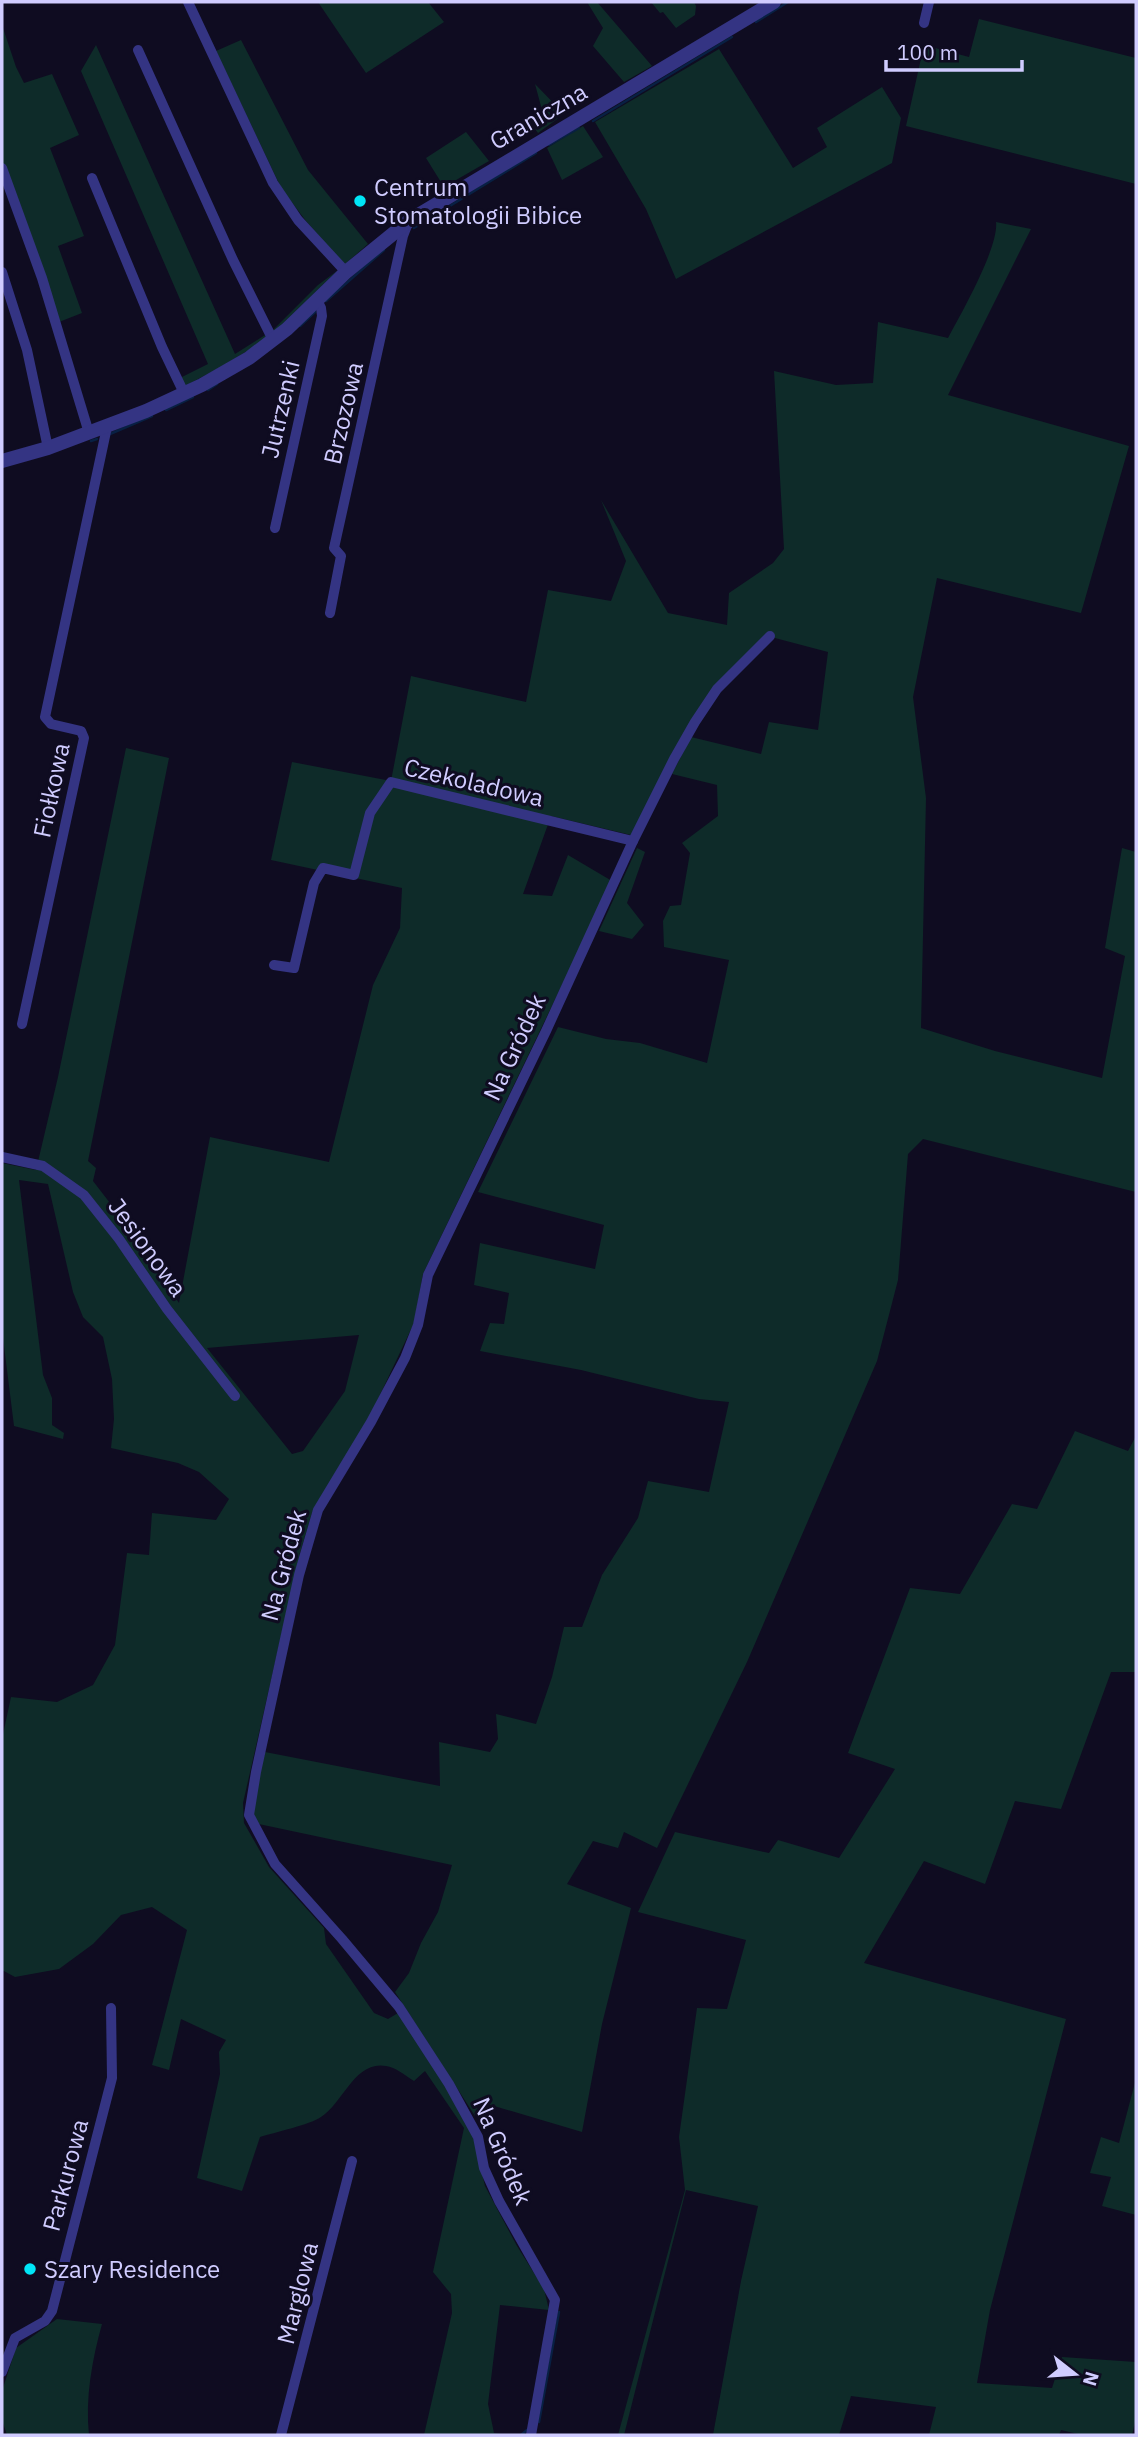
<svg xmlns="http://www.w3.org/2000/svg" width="1138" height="2437" font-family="'IBM Plex Sans',sans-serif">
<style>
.green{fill:#0e2b29;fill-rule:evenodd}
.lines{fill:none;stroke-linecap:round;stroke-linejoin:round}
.stream{stroke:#082043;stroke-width:2.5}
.minor{stroke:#343483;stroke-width:10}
.tertiary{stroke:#343483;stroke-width:14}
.poi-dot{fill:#00e6f7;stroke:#0f0c21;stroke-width:2.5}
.labels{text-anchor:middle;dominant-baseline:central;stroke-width:6;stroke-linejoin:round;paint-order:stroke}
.street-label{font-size:24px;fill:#d0ccff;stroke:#0f0c21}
.poi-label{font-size:24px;fill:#d0ccff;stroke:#0f0c21;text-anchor:start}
</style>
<rect width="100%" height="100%" fill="#0f0c21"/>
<g class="green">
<path d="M318,2h110l16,20 -78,51z"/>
<path d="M587,2h10l55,64 -28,16 -31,-36 10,-18z"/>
<path d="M651,2h43l2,4 -1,9 -19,13 -13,-16 -3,1z"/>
<path d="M979,19l157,39v126l-230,-58 18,-81 45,12z"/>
<path d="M2,25l14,42 8,16 28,-9 27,61 -29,13 34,88 -26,10 24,67 -23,9 -57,-160z"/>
<path d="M241,40l67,130 60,74 -24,21 -38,-44 -25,-33 -65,-137z"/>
<path d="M96,45l139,309 38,-24 45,-45 20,-15 -70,68 -47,29 -42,22 1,-11 28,-14 -127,-293z"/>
<path d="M719,49l74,119 34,-21 -10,-19 65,-41 19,31 -9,45 -216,116 -30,-70 -51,-87z"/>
<path d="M535,84l29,30 -26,19 -8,-11 12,-12z"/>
<path d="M583,126l20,31 -41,23 -15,-32z"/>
<path d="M466,132l23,29 -45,26 -18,-29z"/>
<path d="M996,222l35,7 -83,166 181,51 -48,167 -144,-35 -24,119 13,101 -5,230 74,23 107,27 23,-122 -20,-8 17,-100 14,4v340l-213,-53 -15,15 -10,126 -21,81 -130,301 -90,186 -33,-16 -6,16 -25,-7 -26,43 64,24 -29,116 -20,108 -98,-29 -9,13 -80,-124 14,-19 12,-30 17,-31 14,-47 -198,-42 -2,-16 13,-55 175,34 -1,-44 51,10 8,-13 -2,-25 40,10 16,-47 12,-50h18l20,-52 36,-57 10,-37 61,11 20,-90 -30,-3 -118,-29 -101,-19 10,-28 14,1 5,-31 -35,-8 6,-42 115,26 9,-44 -126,-33 80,-165 48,12 34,4 67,20 22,-103 -65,-13 -1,-26 7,-15 11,-1 9,-52 -8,-10 36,-27 -1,-31 -45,-11 19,-37 70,17 8,-32 49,8 10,-78 -53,-14 -4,-6 -56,54 -84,149 -80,-19 -28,78 29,2 16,-41 44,26 -189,393 -9,49 -45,95 -57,95 -12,40 -57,250 1,20 25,44 55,61 2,16 48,69 14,6 10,-6 61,92 15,35 11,46 32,60 27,43 5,21 -49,-5 -12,99 6,29 16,2h-86l28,-122 -1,-19 -18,-22 31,-144 -39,-57 -11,10c-8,-5 -19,-14 -28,-15 -31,-6 -43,37 -65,51 -12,8 -45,15 -61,20l-18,54 -45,-13 23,-104 -1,-22 7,-12 -45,-21 -12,51 -17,-5 35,-135 -35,-23 -31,8 -28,29 -34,25 -44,8 -13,-7v-231l9,-42 46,5 36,-17 22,-40 12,-92 22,2 3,-42 64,7 13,-21 -30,-27 -21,-9 -67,-15 3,-29 -2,-40 -9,-42 -20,-20 -10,-25 -25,-108 -29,-4 24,195 9,23v27l12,8 -1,6 -49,-13 -12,-96v-167l34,7 22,-93 68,-329 43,10 -81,403 8,7 -3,13 37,48 49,74 31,-166 119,25 44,-177 27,-57 2,-40 -131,-28 21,-98 99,19 20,-105 115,26 22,-112 63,11 15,-40 -25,-61 67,113 59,12 2,-32 44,-30 11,-14 -10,-178 62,14 37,-2 5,-61 70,16c13,-24 51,-91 48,-116zM359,1335l-14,56 -42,60 -11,3 -85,-106z"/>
<path d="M637,848l8,4 -18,51 17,22 -12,14 -33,-8z"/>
<path d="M1075,1431l53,20 8,-15v236h-25l-50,137 -46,-8 -30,83 -61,-23 -60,102 202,56 -76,291 -13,73 75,5 10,-31 74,5v56l-4,17h-50l-21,-5 -2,5h-130l7,-28 -85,-11 -12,39h-126l28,-154 17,-75 -72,-16 -62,245h-6l67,-245 -6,-53 18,-129 30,1 19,-69 -108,-28 37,-80 94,21 9,-13 61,18 56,-89 -47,-16 62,-165 50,6 52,-90 25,5z"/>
<path d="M1136,2079v136l-34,-9 9,-29 -21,-4 11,-36 18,6z"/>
<path d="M57,2319l45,5c-10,36 -17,74 -13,111h-82l-5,-15v-29l14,-43z"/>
</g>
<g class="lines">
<g class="stream">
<path d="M756,22l32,-20"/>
<path d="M593,121l139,-84"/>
<path d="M549,145l30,-17"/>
<path d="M414,228l122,-75"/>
<path d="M326,301l58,-51"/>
<path d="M300,326l15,-14"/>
<path d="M208,390l9,-6"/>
<path d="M166,410l27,-13"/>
<path d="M110,434l42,-18"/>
<path d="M91,441l6,-2"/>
<path d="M539,2422l20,-110"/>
<path d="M521,2435l6,-5"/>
</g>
<g class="minor">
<path d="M188,2l85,181 25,37 48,52"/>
<path d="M924,23l5,-21"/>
<path d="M138,50l95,210 40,80"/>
<path d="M2,168l40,110 47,155"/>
<path d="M92,178l70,169 22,46"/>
<path d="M2,272l25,78 21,98"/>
<path d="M275,528l47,-212 -1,-8 -4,-8"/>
<path d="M330,613l11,-57 -7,-8 69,-312 5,-13"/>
<path d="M274,965l20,3 20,-85 9,-15 31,7 16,-62 21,-31 242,59"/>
<path d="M22,1024l62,-286 -3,-7 -30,-7 -6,-7 62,-290"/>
<path d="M2,1157l41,9 41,29 35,44 48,70 68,87"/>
<path d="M2,2372l13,-34 30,-17 7,-10 60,-233 -1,-70"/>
<path d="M281,2435l71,-274"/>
<path d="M531,2435l24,-135 -56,-99 -15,-33 -6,-31 -29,-53 -50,-77 -57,-68 -67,-75 -26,-49 7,-43 43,-197 19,-65 53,-88 34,-64 13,-33 10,-50 118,-244 87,-190 41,-82 21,-37 22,-33 53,-53"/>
</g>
<path class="tertiary" d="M2,461l46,-13 98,-37 56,-26 47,-27 38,-29 59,-57 64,-52 364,-218"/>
</g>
<g class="poi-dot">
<circle cx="360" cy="201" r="7"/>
<circle cx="30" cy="2269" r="7"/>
</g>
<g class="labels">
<g class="street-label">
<text transform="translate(538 116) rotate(-30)">Graniczna</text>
<text transform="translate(280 409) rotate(-77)">Jutrzenki</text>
<text transform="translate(343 413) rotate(-77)">Brzozowa</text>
<text transform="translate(474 782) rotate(13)">Czekoladowa</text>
<text transform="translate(51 790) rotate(-78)">Fiołkowa</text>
<text transform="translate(514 1047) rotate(-65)">Na Gródek</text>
<text transform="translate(148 1247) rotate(54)">Jesionowa</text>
<text transform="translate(283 1565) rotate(-75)">Na Gródek</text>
<text transform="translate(503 2151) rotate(67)">Na Gródek</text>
<text transform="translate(65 2175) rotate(-75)">Parkurowa</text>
<text transform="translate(297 2293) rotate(-76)">Marglowa</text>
</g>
<g class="poi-label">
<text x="374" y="187">Centrum<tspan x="374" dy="28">Stomatologii Bibice</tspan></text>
<text x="44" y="2269">Szary Residence</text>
</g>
</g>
<rect width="1138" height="2437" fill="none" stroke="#d0ccff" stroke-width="7"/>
<g transform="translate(1075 2374) rotate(107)" stroke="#0f0c21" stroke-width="5" paint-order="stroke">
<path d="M0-5L12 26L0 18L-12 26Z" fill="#d0ccff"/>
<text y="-10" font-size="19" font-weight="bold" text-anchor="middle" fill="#d0ccff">N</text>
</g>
<path d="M886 60v10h136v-10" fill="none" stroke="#d0ccff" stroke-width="3.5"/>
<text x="897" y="60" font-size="21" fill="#d0ccff" stroke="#0f0c21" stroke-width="5" paint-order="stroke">100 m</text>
</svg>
